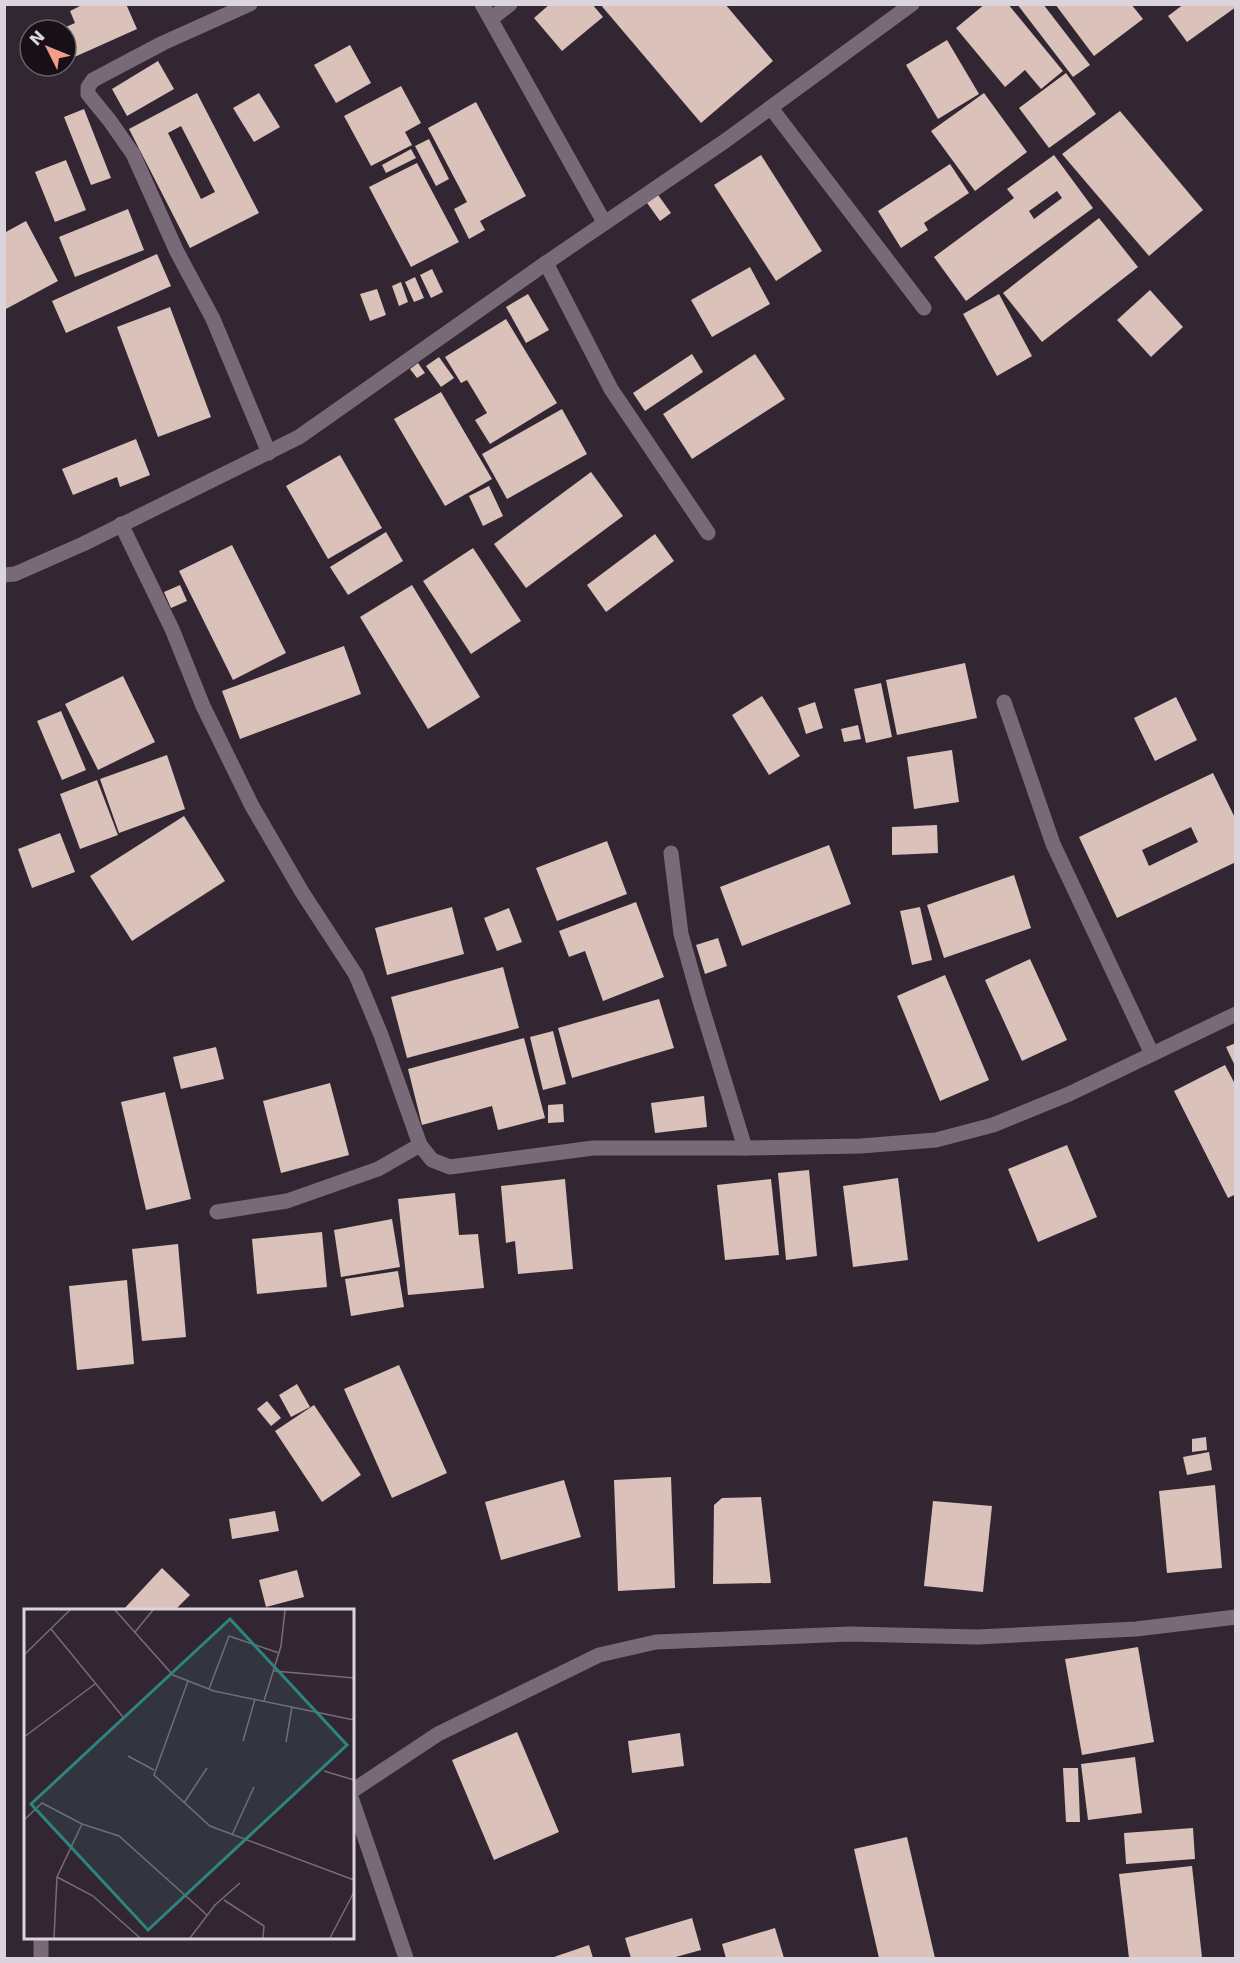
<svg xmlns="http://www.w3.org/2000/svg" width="1240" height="1963" font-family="'DejaVu Sans',sans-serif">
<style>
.building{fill:#dac2bb;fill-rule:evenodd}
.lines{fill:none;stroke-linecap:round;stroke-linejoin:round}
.street{stroke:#796a79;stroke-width:15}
.inset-road{fill:none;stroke:#776c77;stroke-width:1.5}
.view{fill:#2e847f;fill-opacity:0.15;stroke:#2e847f;stroke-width:3}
.inset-edge{fill:none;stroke:#dcd4dd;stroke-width:3}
</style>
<rect width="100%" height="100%" fill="#332633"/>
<g class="building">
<path d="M84,4h42l11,25 -67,30 -4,-10v-19h-7l16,-7 -5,-12z"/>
<path d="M550,4h42l11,13 -41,34 -28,-33z"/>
<path d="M600,4h125l48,57 -72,62z"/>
<path d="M985,4h23l55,67 -22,18 -16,-19 -20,17 -49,-59z"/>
<path d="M1017,4h26l47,61 -17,12z"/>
<path d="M1055,4h76l12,15 -49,37z"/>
<path d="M1184,4h52v3l-49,35 -19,-26z"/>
<path d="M947,40l32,54 -41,25 -32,-54z"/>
<path d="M350,45l21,38 -35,20 -22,-38z"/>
<path d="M158,61l16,28 -47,27 -15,-27z"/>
<path d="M1066,73l30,41 -47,34 -30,-40z"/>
<path d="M401,86l20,37 -16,9 7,13 -41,21 -27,-50z"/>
<path d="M197,93l62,120 -69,35 -61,-119zM181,126l34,66 -14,7 -33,-66z"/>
<path d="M259,93l21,34 -26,15 -21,-34z"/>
<path d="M984,93l43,59 -52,39 -44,-60z"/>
<path d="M476,102l50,94 -46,25 5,9 -16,9 -15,-30 13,-7 -39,-74z"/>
<path d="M84,109l27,69 -20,7 -27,-68z"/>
<path d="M1120,111l83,99 -54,46 -87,-102z"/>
<path d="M429,139l20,40 -13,7 -21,-40z"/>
<path d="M411,149l5,9 -30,15 -4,-8z"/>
<path d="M761,155l61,96 -46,30 -62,-96z"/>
<path d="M1054,155l39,53 -127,93 -32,-44 80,-59 -7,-9zM1057,191l5,7 -28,21 -5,-8z"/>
<path d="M66,160l20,50 -31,12 -20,-50z"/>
<path d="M417,163l42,79 -48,25 -42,-80z"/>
<path d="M950,164l19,29 -45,30 4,7 -27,18 -23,-37z"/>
<path d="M656,192l15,21 -11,8 -15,-21z"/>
<path d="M128,209l16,41 -69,27 -16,-40z"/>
<path d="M1099,218l39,49 -96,75 -39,-49z"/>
<path d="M26,221l32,60 -54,29v-77z"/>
<path d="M157,254l14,32 -105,47 -14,-32z"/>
<path d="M750,267l20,37 -58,33 -21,-37z"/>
<path d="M432,269l11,23 -12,6 -11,-23z"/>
<path d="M415,277l9,21 -10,4 -9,-20z"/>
<path d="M401,282l7,20 -9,4 -7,-20z"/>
<path d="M377,289l9,26 -16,6 -10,-27z"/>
<path d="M1150,290l33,37 -32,30 -34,-37z"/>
<path d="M528,294l21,36 -23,13 -20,-36z"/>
<path d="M999,294l33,62 -35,20 -34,-62z"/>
<path d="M170,307l41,110 -53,20 -41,-110z"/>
<path d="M506,319l51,84 -67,41 -15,-24 12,-7 -20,-33 -6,3 -16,-26z"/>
<path d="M692,354l11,18 -58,39 -12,-18z"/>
<path d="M755,354l30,45 -93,60 -29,-45z"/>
<path d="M439,357l15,21 -13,9 -15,-21z"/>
<path d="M418,363l7,10 -8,5 -7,-9z"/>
<path d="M441,392l51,87 -47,27 -51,-87z"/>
<path d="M562,409l25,45 -80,45 -25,-45z"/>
<path d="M136,439l14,36 -30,12 -3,-10 -44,18 -11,-26z"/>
<path d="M340,455l42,73 -54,31 -42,-73z"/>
<path d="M591,472l32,44 -97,72 -32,-44z"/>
<path d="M489,486l14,30 -20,10 -14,-30z"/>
<path d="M386,532l17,29 -55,34 -18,-28z"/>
<path d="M655,534l19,27 -68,51 -19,-27z"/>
<path d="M232,545l54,108 -53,27 -54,-109z"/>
<path d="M473,548l48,73 -50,33 -48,-73z"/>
<path d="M180,585l7,16 -16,7 -7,-16z"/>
<path d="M412,585l68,112 -52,32 -68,-112z"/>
<path d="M344,646l17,48 -121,45 -18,-48z"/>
<path d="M965,663l12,55 -80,17 -11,-55z"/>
<path d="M123,676l32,66 -57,28 -33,-66z"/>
<path d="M881,683l11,54 -26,6 -12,-54z"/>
<path d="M762,696l38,60 -31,19 -37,-60z"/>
<path d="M1176,697l21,43 -42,21 -21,-43z"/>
<path d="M815,702l8,26 -17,6 -8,-26z"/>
<path d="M61,711l25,59 -24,10 -25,-59z"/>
<path d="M858,725l3,14 -17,3 -3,-13z"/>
<path d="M952,750l7,52 -45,7 -7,-52z"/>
<path d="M167,755l18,54 -66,24 -19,-54z"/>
<path d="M1213,773l23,47v42l-119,56 -38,-81zM1191,827l7,15 -49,24 -7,-16z"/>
<path d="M97,780l21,55 -38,14 -20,-55z"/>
<path d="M184,816l41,65 -93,60 -42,-65z"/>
<path d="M937,825l1,28 -46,2v-28z"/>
<path d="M60,833l15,39 -43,16 -14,-39z"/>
<path d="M607,841l20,53 -70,27 -21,-53z"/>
<path d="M829,845l22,59 -109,42 -22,-59z"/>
<path d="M1014,875l17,53 -87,30 -17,-53z"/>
<path d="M636,902l28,75 -61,24 -18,-50 -16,6 -10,-26z"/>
<path d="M452,907l12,47 -77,21 -12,-47z"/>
<path d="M920,907l12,53 -20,5 -12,-54z"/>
<path d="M509,908l13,34 -25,9 -13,-33z"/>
<path d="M718,938l9,28 -22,8 -9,-29z"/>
<path d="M1030,959l37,81 -45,21 -37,-81z"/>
<path d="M503,967l16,61 -112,30 -16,-61z"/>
<path d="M945,975l44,105 -49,21 -43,-105z"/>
<path d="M659,999l15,49 -102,30 -14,-50z"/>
<path d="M553,1031l13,53 -23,6 -13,-53z"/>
<path d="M524,1038l21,80 -47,12 -6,-24 -70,19 -14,-56z"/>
<path d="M1236,1043v25l-10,-21z"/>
<path d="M216,1047l8,32 -43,10 -8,-32z"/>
<path d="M1225,1065l11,21v108l-8,4 -54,-107z"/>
<path d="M330,1083l19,72 -68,18 -18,-72z"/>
<path d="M165,1092l26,107 -45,11 -25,-108z"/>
<path d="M704,1096l3,31 -52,6 -4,-30z"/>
<path d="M563,1104l1,18 -16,1v-18z"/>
<path d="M1067,1145l30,72 -59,25 -30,-73z"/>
<path d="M809,1170l8,86 -31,4 -8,-87z"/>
<path d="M898,1178l10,82 -55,7 -10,-81z"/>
<path d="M565,1179l8,90 -55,5 -3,-33 -9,2 -5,-57z"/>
<path d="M771,1179l8,76 -54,5 -8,-75z"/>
<path d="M455,1193l4,42 19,-1 6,54 -76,7 -10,-96z"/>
<path d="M392,1219l8,48 -59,10 -7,-47z"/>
<path d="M322,1232l5,55 -70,7 -5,-55z"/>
<path d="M178,1244l8,93 -44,4 -10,-92z"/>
<path d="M398,1271l6,36 -53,9 -6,-37z"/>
<path d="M127,1280l7,84 -57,6 -8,-84z"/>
<path d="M399,1365l48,108 -55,25 -48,-109z"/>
<path d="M297,1384l13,23 -19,10 -12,-22z"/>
<path d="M267,1401l14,17 -10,8 -14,-17z"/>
<path d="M314,1405l47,70 -39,27 -47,-71z"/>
<path d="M1206,1437l1,13 -15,2v-13z"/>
<path d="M1209,1452l3,18 -25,5 -4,-18z"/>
<path d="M671,1477l4,111 -57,3 -4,-111z"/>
<path d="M564,1480l17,57 -80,23 -16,-58z"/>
<path d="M1215,1485l7,83 -55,5 -8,-82z"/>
<path d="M761,1497l10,86 -58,1 1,-79 8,-7z"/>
<path d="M933,1501l59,5 -9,86 -59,-6z"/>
<path d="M275,1511l4,20 -47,8 -3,-20z"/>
<path d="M162,1568l28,27 -15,15h-52z"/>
<path d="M297,1570l7,27 -38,10 -7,-27z"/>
<path d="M1138,1647l16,95 -72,13 -17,-96z"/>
<path d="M517,1732l42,100 -65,28 -42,-100z"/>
<path d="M680,1733l4,33 -52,7 -4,-32z"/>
<path d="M1135,1757l7,56 -54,7 -7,-56z"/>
<path d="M1063,1768h15l2,54h-14z"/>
<path d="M1193,1828l2,31 -69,5 -2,-31z"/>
<path d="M907,1837l28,121h-56l-25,-109z"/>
<path d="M1192,1866l10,92h-73l-10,-84z"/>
<path d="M692,1918l9,32 -29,8h-41l-6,-20z"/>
<path d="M775,1928l9,30h-58l-4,-14z"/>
<path d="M589,1945l4,13h-42z"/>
</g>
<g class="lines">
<g class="street">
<path d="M250,4l-87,39 -70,37 -5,7v7l22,27 23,33 44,98 36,67 56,134"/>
<path d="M482,4l122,218"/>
<path d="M491,19l19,-15"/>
<path d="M771,108l153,200"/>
<path d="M546,263l65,126 97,144"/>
<path d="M121,524l51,105 31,77 49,100 50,86 54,83 25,60 39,110 12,15 18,7 143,-19h152l116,-2 75,-6 57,-15 76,-31 167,-80"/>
<path d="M4,575l11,-1 68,-30 216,-107 247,-174 179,-122 187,-137"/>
<path d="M1004,702l49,142 99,210"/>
<path d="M671,853l10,81 18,64 46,150"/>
<path d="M217,1212l70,-11 91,-32 42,-24"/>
<path d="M352,1791l86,-57 161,-79 57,-13 194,-8 128,3 158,-8 100,-12"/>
<path d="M352,1800l54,158"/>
<path d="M41,1958v-20"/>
</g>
</g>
<g transform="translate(24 1609)">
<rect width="330" height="330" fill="#332633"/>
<path class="inset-road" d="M91,1l58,65 41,16 140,29M27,20l72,88M111,23l18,-22M0,46l46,-45M250,62l80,7M164,72l-34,94 56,51 144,54M185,80l20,-53 50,17M240,92l17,-55 4,-36M0,128l71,-53M219,132l12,-42M262,133l6,-35M104,147l26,14M300,162l30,9M160,194l23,-35M0,211l18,-17 40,21 37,12 88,79M208,226l22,-48M33,268l36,19 47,42M200,291l40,26 -1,12M30,329l3,-61 25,-53M166,329l25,-33 25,-22M306,329l24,-46"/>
<path class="view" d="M206,10l117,126 -199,185 -117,-126z"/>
<rect width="330" height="330" class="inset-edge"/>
</g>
<rect width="1240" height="1963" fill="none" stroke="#dcd4dd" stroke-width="12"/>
<g transform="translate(48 48) rotate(313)"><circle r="28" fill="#171117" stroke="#665f66" stroke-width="1.5"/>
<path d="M0-4.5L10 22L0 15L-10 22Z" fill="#f49d8b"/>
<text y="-9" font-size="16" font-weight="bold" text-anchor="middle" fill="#dcd4dd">N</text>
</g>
</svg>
